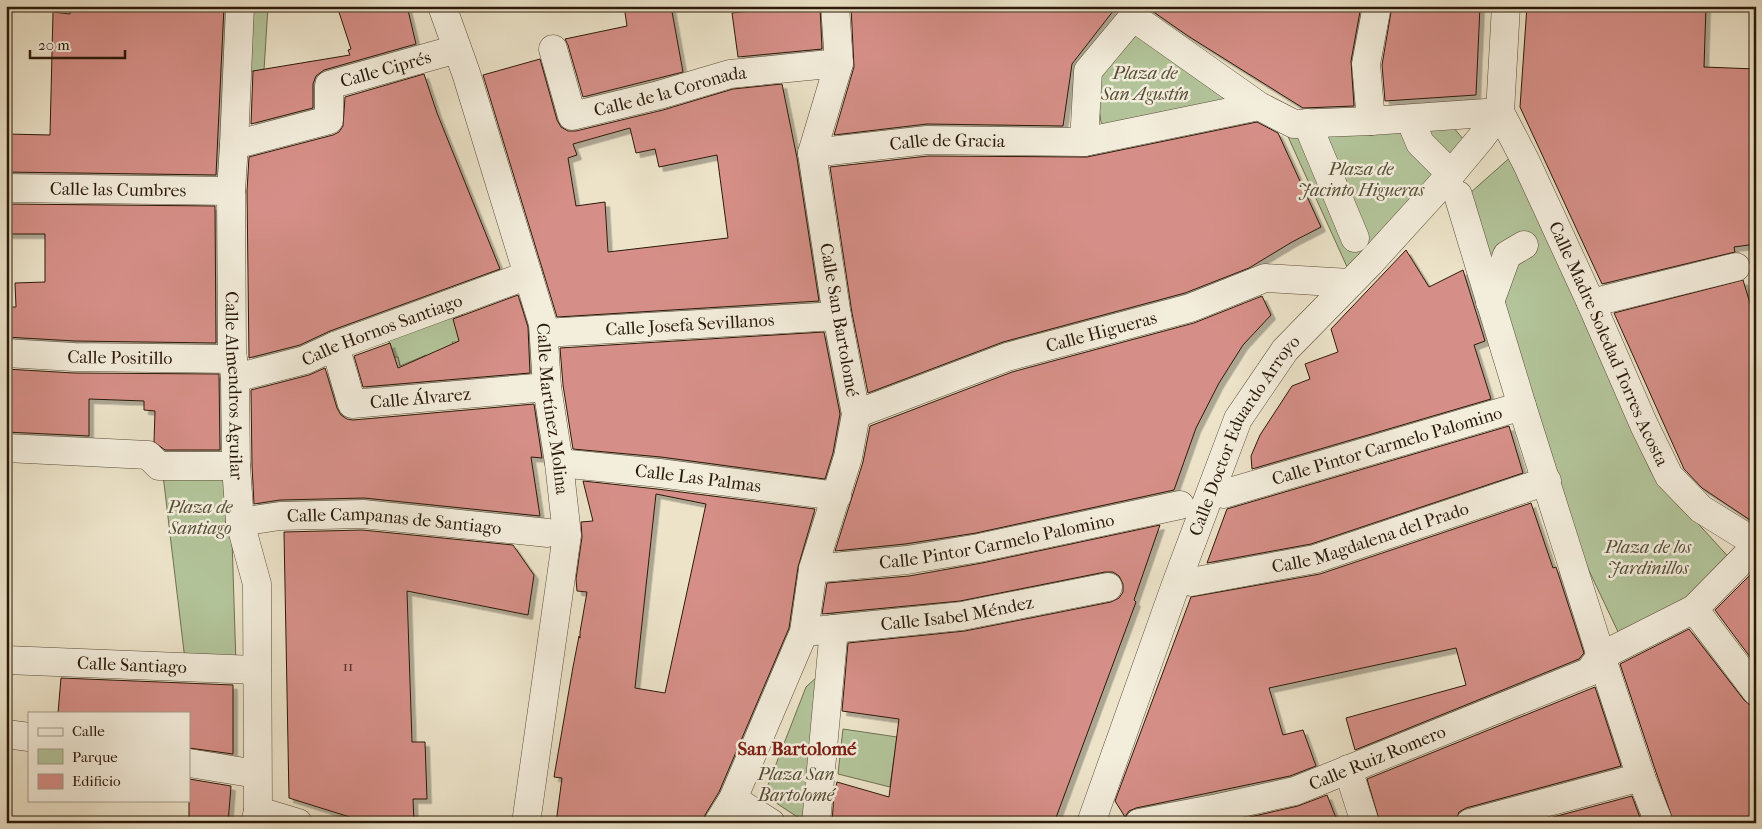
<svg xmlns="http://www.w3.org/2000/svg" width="1762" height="829" font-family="'IM FELL French Canon',serif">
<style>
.green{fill:#b3c49a;stroke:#6f6f52}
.building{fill:#d68f88;stroke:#2b1a09;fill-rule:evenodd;filter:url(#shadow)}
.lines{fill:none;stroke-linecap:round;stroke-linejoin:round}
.pedestrian-casing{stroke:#5b4c39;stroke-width:29}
.minor-casing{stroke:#5b4c39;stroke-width:29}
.pedestrian{stroke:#f3eddc;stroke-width:28}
.minor{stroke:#f3eddc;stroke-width:28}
.labels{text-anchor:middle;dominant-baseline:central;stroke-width:5;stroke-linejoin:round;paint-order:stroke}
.number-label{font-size:15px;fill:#563729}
.street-label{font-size:18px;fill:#2b1a09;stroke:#f3eddc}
.park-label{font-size:18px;font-style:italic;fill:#544d34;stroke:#f3eddc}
.neighbourhood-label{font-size:19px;font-weight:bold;fill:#7a1f14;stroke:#f3eddc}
</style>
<defs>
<filter id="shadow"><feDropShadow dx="4.5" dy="4.5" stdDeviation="0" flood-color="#0004"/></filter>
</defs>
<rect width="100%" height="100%" fill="#ece3c9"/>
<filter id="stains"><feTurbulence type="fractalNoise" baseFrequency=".004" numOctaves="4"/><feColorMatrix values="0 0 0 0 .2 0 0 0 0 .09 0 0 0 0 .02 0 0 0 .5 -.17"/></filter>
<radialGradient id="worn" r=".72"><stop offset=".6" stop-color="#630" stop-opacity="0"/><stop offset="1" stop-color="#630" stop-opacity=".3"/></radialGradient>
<g class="green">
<path d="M246,6h22l-4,64 -21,2z"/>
<path d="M1139,29l90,70 -119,35 -9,-12 -4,-27 4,-26z"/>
<path d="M1453,127l11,13 -116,129 -63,-139z"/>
<path d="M1514,154l137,318 83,91 -38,38 -76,35 -36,-76 -115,-366z"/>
<path d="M458,304l7,16 -6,22h-7l6,18 -27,15 -5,-20 -26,11 -2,-9h-4l-8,-24z"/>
<path d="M163,475l67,1 6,189 -51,-5z"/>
<path d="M818,676l-13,146 -41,-27 42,-108z"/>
<path d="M843,729l54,8 -7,50 -52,-13z"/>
</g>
<g class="building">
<path d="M70,6h154l-8,169 -210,-3v-38l44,1 3,-123 17,2z"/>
<path d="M337,6h70l9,38 -92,26 -8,6 -3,8v24l-62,16 2,-53 97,-16 -2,-5 3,-1z"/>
<path d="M624,6h47l12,66 -100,25 -15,-52 -3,-6 62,-13z"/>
<path d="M780,6h40l2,43 -84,8 -6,-44 48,-5z"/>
<path d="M851,6h266l-45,58 -9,62 -136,-2 -93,11 20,-68z"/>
<path d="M1145,6h216l-10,55 3,45 -51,2 -115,-72z"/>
<path d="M1392,6h88l-4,89 -91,6 -3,-36z"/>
<path d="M1527,6h179l-2,61 52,2v175l-22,3 1,5 -133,32 -82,-177z"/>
<path d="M540,59l17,61 4,7 7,4h8l87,-21 70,-21 49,-5 15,74 22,143 -262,16 -74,-242zM630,128l6,25 19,-4 4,18 58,-12 11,83 -120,14 -3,-50 -29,4 -8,-48 9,-3 -4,-11z"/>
<path d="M424,74l13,39 63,156 -170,62 -30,14 -51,13 -2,-167 2,-34 84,-22 6,-3 4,-6 2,-29z"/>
<path d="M1257,122l21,11 43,94 -29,15 -43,26 -64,25 -182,49 -135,51 -16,-80 -22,-146 98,-11 159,1z"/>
<path d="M6,204l209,2 1,137 -141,-2 -69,-4v-30h10l-1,-24 30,-1v-48h-39z"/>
<path d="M1406,250l23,37 34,-17 22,71 -11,4 17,54 -239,70 -1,-13 9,-21 32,-49 18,-7 -5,-15 33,-12 -7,-23z"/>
<path d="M1743,280l13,43v201l-54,-36 -18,-19 -70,-156z"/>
<path d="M518,295l10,32 2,46 -167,14 -9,-31 36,-13 8,25 61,-27 -6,-22z"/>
<path d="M1262,296l9,19 -28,30 -24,38 -23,45 -22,62 -198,43 -71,11 -70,7 28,-89 7,-36 142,-54 182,-49z"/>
<path d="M824,332l16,82 -7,39 -8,26 -164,-22 -88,-8 -10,-64 -3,-37z"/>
<path d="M325,368l12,40 4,7 6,4 6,1 181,-16 8,54 -11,-1 9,59 -176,-18 -84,2 -26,4 -2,-39 -1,-75 58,-15z"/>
<path d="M6,369l68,4 145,1 1,76h-55l-11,-8 1,-31 -11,-1v-9l-55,-2v37l-83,-4z"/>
<path d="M1509,426l14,47 -212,71 -104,19 20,-54z"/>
<path d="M583,481l74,8 158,20 -17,58 -9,61 -70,164 -14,23 -3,8h-146l6,-45 -8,-1 19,-110 6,-31 1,2v-6l7,-40 -10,-1 -1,-12 6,-42 -1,-15 12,-1zM656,494l50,10 -41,189 -30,-5z"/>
<path d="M1531,503l22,65 3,-1 28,86 -5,6 -224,91 -9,-32 120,-33 -10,-37 -187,40 14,47 20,-5 13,36 -26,10 -154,32 -7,3 -4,6 -10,-16 76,-204 129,-23z"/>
<path d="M1160,525l-26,75 2,2 -82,221h-222l2,-29 3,-12 52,15 10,-78 -57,-8 6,-68 117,-12 146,-29 8,-4 4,-6v-8l-4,-8 -6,-4h-8l-145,29 -138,13 5,-31 82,-7 73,-13z"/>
<path d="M362,530l151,15 21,30 -6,40 -121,-24 5,151h13l2,57h-14l1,24h-45l-80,-25 -5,-266z"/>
<path d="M1756,569v96l-41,-55z"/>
<path d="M1689,629l55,71 6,5 6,1v117h-82l-18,-51 -36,-108z"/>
<path d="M61,678l172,7v69l-44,-6v-35h-131z"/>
<path d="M1595,687l26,79 -155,42 -7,4 -4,11h-75l-13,-44z"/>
<path d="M189,779l42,7 -3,37h-39z"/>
<path d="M1327,795l11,28h-114l74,-17z"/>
<path d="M1632,796l10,27h-111z"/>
</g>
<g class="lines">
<defs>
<g id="pedestrian">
<path id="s1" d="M553,49l19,67 87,-21 71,-21 109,-11"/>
<path d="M1307,123l48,115"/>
<path id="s2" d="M234,145l95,-25v-35l128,-36"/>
<path id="s3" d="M6,188l225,3"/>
<path d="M1458,195l64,211 79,250 40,121 18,46"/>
<path d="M1490,302l17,-47 17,-10"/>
<path id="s4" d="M335,346l17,58 195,-17"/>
<path id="s5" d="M6,353l68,4 159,2"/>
<path id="s6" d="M235,378l70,-18 30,-14 193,-71"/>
<path d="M6,448l142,7 11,11h77"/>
<path id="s7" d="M1223,494l299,-88"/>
<path id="s8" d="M240,522l40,-6 83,-2 185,19"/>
<path id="s9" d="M813,569l94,-9 72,-12 201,-43"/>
<path id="s10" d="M1191,582l124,-23 232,-78"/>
<path d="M1694,609l62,82"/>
<path id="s11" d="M834,629l128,-13 146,-29"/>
<path id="s12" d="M6,660l251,10"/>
<path d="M6,734l23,3"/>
<path d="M189,763l68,11"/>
<path d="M1348,769l17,54"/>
<path d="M733,799l38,24"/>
<path d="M1470,823l171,-46"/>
</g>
<g id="minor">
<path id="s13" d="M240,6l-6,139 -3,46 1,160 3,27 1,88 4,56 17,62 1,227 -3,12"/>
<path id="s14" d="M442,6l24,67 77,251 4,63 12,76 8,72 -41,288"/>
<path d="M1259,106l-175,36 4,-71 45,-54 126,89 35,18 77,-3 129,-9"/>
<path id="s15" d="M1500,112l26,50 65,141 53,122 25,51 32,33 55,34"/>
<path d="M1500,112l6,-106"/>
<path d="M1410,119l10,24 31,31"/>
<path d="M1371,121l-5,-57 11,-58"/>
<path id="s16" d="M812,153l115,-13 157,2"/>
<path d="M1591,303l145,-36"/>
<path id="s17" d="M544,333l293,-17"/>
<path id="s18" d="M856,414l151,-57 183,-49 75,-30 85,5"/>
<path id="s19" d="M559,463l100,10 178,23"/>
<path d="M804,632l30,-3 -18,194"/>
<path d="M258,811l40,12"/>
<path d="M718,823l15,-24 71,-167 9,-63 35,-112 8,-43 -19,-98 -25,-163 27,-90 -4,-57"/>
<path id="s20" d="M1091,823l85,-239 62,-165 47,-69 85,-87 81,-89 30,-36 19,-26"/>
<path id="s21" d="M1139,823l79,-15 77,-17 294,-119 12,-16 93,-47 62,-63"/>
</g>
</defs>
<use href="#pedestrian" class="pedestrian-casing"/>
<use href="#minor" class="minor-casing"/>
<use href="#pedestrian" class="pedestrian"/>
<use href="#minor" class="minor"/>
</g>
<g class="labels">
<g class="number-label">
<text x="348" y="666">11</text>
</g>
<g class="street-label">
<text stroke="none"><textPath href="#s2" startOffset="192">Calle Ciprés</textPath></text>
<text stroke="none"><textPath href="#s1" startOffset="171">Calle de la Coronada</textPath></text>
<text stroke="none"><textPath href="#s16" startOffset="136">Calle de Gracia</textPath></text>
<text stroke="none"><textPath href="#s3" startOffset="112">Calle las Cumbres</textPath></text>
<text transform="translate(839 320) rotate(80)">Calle San Bartolomé</text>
<text stroke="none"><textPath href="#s17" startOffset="146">Calle Josefa Sevillanos</textPath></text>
<text stroke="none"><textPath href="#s6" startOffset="155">Calle Hornos Santiago</textPath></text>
<text stroke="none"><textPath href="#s18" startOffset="259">Calle Higueras</textPath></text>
<text stroke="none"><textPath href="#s15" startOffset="256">Calle Madre Soledad Torres Acosta</textPath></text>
<text stroke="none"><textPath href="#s5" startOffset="114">Calle Positillo</textPath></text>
<text stroke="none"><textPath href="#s13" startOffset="380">Calle Almendros Aguilar</textPath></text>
<text stroke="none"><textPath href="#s4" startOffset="129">Calle Álvarez</textPath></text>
<text stroke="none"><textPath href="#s14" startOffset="419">Calle Martínez Molina</textPath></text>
<text stroke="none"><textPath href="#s20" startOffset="418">Calle Doctor Eduardo Arroyo</textPath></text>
<text stroke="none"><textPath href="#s7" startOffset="171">Calle Pintor Carmelo Palomino</textPath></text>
<text stroke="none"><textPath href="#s19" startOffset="140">Calle Las Palmas</textPath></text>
<text stroke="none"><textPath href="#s8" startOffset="155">Calle Campanas de Santiago</textPath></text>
<text stroke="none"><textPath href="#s10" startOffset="185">Calle Magdalena del Prado</textPath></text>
<text stroke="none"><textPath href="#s9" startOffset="186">Calle Pintor Carmelo Palomino</textPath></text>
<text stroke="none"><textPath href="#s11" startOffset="124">Calle Isabel Méndez</textPath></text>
<text stroke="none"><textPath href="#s12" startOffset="126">Calle Santiago</textPath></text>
<text stroke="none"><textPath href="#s21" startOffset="248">Calle Ruiz Romero</textPath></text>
</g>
<g class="park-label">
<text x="1145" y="73">Plaza de<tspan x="1145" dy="21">San Agustín</tspan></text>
<text x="1361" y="169">Plaza de<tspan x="1361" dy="21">Jacinto Higueras</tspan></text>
<text x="200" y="507">Plaza de<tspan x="200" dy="21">Santiago</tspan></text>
<text x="1648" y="547">Plaza de los<tspan x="1648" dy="21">Jardinillos</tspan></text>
<text x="796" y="774">Plaza San<tspan x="796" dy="21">Bartolomé</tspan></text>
</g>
<g class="neighbourhood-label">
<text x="797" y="749">San Bartolomé</text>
</g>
</g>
<rect width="1762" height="829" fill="none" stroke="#ece3c9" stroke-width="25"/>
<rect x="8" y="8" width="1747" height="814" fill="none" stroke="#2b1a09" stroke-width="2.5"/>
<rect x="12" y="12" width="1737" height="804" fill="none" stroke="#2b1a09"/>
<rect x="28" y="712" width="162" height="90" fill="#f3eddc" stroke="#a39988"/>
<rect x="38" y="728" width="25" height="8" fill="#f3eddc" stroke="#a39988"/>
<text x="72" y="736" font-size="15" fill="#2b1a09">Calle</text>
<rect x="38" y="749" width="25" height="15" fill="#b3c49a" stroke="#a39988"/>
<text x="72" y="762" font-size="15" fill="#2b1a09">Parque</text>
<rect x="38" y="774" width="25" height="15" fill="#d68f88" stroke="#a39988"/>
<text x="72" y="786" font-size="15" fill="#2b1a09">Edificio</text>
<path d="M30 50v8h95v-8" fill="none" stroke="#2b1a09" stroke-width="2.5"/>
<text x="38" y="50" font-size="15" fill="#2b1a09" stroke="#f3eddc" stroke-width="4" paint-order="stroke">20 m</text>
<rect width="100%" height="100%" filter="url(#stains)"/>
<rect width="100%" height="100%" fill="url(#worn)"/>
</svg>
